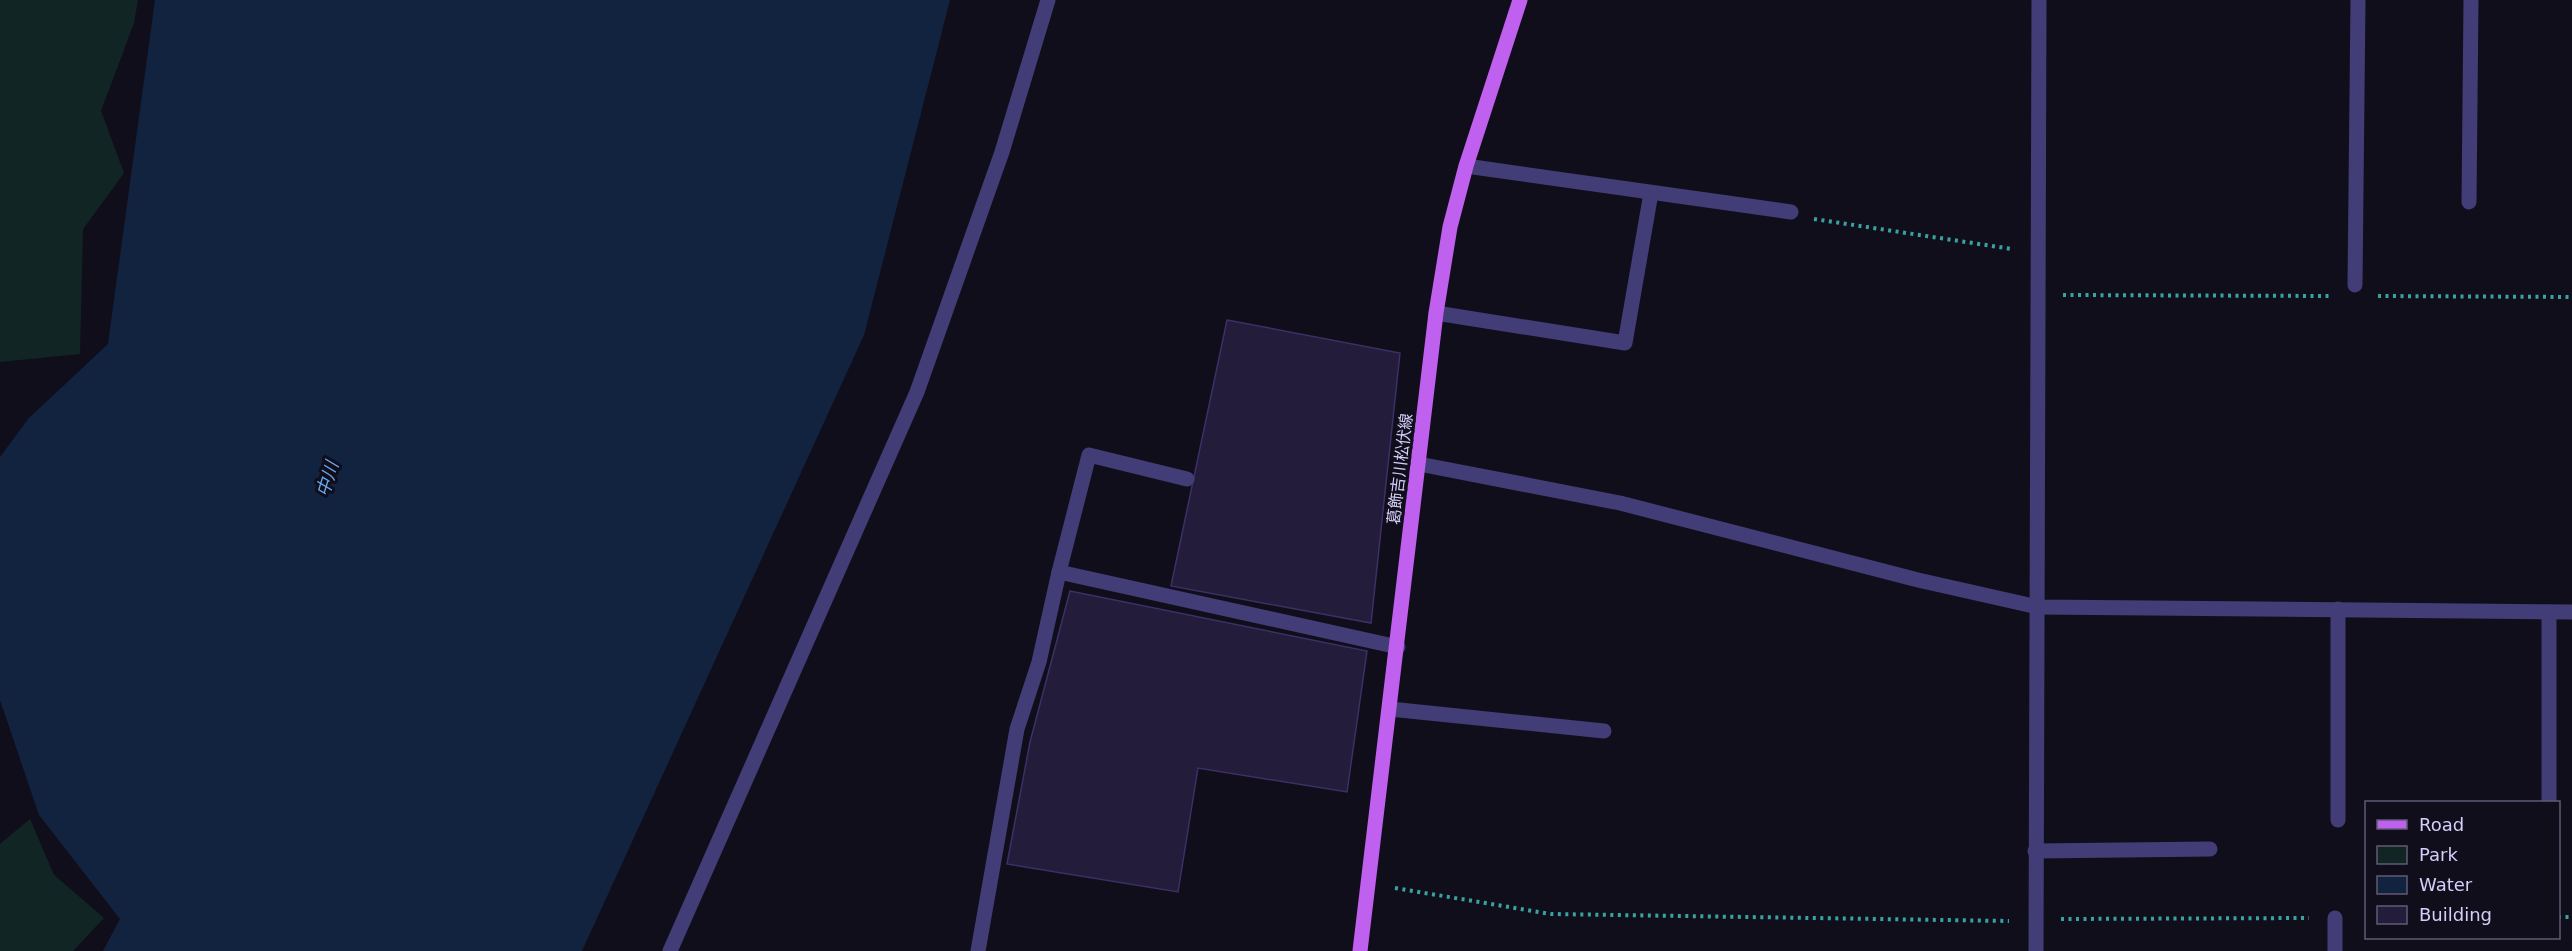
<svg xmlns="http://www.w3.org/2000/svg" width="2572" height="951" font-family="'DejaVu Sans','Noto Sans JP',sans-serif">
<style>
.green{fill:#112525}
.water{fill:#122340}
.building{fill:#231c3b;stroke:#3d3065;stroke-width:1.5}
.lines{fill:none;stroke-linecap:round;stroke-linejoin:round}
.path{stroke:#39a3a1;stroke-width:4;stroke-dasharray:3 4.5;stroke-linecap:butt}
.service{stroke:#423d76;stroke-width:15}
.minor{stroke:#423d76;stroke-width:15}
.tertiary{stroke:#423d76;stroke-width:15}
.primary{stroke:#c060ee;stroke-width:15}
.labels{text-anchor:middle;dominant-baseline:central;stroke-width:6;stroke-linejoin:round;paint-order:stroke}
.street-label{font-size:16px;fill:#d5cefa;stroke:#110e1c}
.water-label{font-size:18px;font-style:italic;fill:#67a9ef;stroke:#110e1c}
</style>
<rect width="100%" height="100%" fill="#110e1c"/>
<g class="green">
<path d="M0,0h138l-4,23 -33,88 23,62 -41,56 -3,125 -80,8z"/>
<path d="M30,819l24,56 50,43 -31,33h-73v-107z"/>
</g>
<path class="water" d="M155,0h795l-86,335 -282,616h-479l17,-32 -81,-104 -39,-115v-243l29,-39 79,-74z"/>
<g class="building">
<path d="M1227,320l173,33 -29,270 -200,-37z"/>
<path d="M1070,591l297,60 -20,141 -149,-24 -20,124 -171,-28 23,-122z"/>
</g>
<g class="lines">
<g class="path">
<path d="M1814,219l198,30"/>
<path d="M2063,295l268,1"/>
<path d="M2378,296l194,1"/>
<path d="M1395,888l156,26 458,7"/>
<path d="M2558,917h14"/>
<path d="M2061,919l248,-1"/>
</g>
<g class="service">
<path d="M1466,166l325,46"/>
<path d="M2469,202l2,-202"/>
<path d="M2355,285l3,-285"/>
<path d="M1436,313l189,30 26,-150"/>
<path d="M1059,572l30,-117 98,24"/>
<path d="M2338,609v211"/>
<path d="M1390,709l214,22"/>
<path d="M2549,802v-190"/>
<path d="M2035,851l175,-2"/>
<path d="M2335,918v33"/>
<path d="M670,951l247,-559 85,-240 46,-152"/>
<path d="M978,951l39,-222 22,-67 20,-90 339,75"/>
</g>
<path class="minor" d="M2036,951l3,-951"/>
<path class="tertiary" d="M1419,464l201,39 298,77 120,27 534,5"/>
<path class="primary" d="M1360,951l76,-638 14,-86 16,-61 54,-166"/>
</g>
<g class="labels">
<g class="street-label">
<text transform="translate(1400 469) rotate(-83)">葛飾吉川松伏線</text>
</g>
<g class="water-label">
<text transform="translate(327 479) rotate(-73)">中川</text>
</g>
</g>
<rect x="2365" y="801" width="195" height="138" fill="#110e1c" stroke="#5f5b75" stroke-width="1.5"/>
<rect x="2377" y="820" width="30" height="9" fill="#c060ee" stroke="#5f5b75" stroke-width="1.5"/>
<text x="2419" y="831" font-size="18" fill="#d5cefa">Road</text>
<rect x="2377" y="846" width="30" height="18" fill="#112525" stroke="#5f5b75" stroke-width="1.5"/>
<text x="2419" y="861" font-size="18" fill="#d5cefa">Park</text>
<rect x="2377" y="876" width="30" height="18" fill="#122340" stroke="#5f5b75" stroke-width="1.5"/>
<text x="2419" y="891" font-size="18" fill="#d5cefa">Water</text>
<rect x="2377" y="906" width="30" height="18" fill="#231c3b" stroke="#5f5b75" stroke-width="1.5"/>
<text x="2419" y="921" font-size="18" fill="#d5cefa">Building</text>
</svg>
